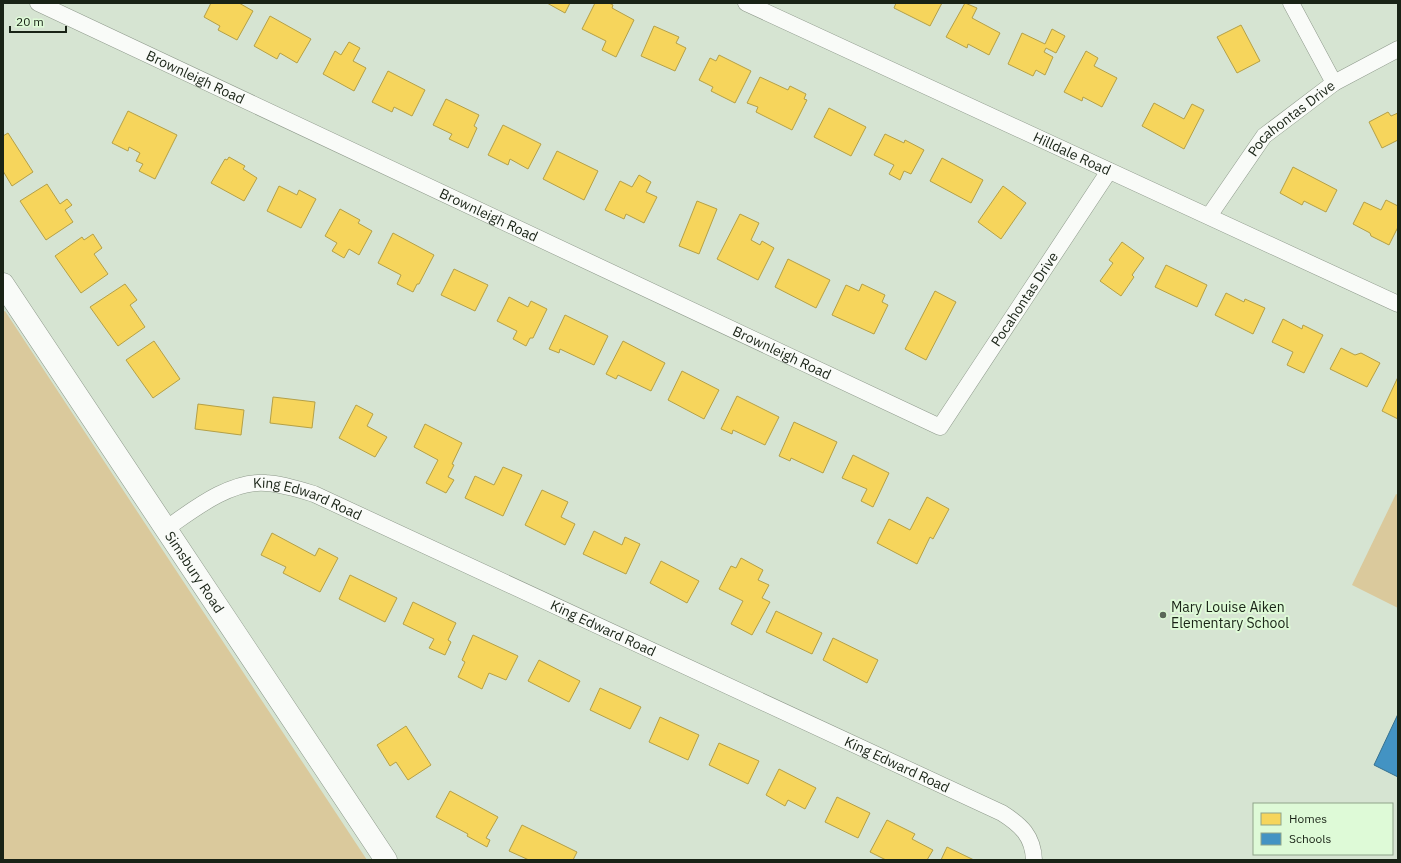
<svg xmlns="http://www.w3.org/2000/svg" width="1401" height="863" font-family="'IBM Plex Sans',sans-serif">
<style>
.green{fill:#dac99c}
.homes{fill:#f6d55c;stroke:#b4a047}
.schools{fill:#4393c3;stroke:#36718f}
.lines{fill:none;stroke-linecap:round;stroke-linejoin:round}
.minor-casing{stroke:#8e998b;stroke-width:17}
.secondary-casing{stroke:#8e998b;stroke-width:23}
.minor{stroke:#f9fbf8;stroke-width:16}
.secondary{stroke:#f9fbf8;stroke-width:22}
.poi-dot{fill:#5b6758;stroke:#defad7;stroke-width:1.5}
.labels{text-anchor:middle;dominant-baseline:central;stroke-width:4;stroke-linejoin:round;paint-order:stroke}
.street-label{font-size:14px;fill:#192316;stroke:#defad7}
.poi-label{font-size:14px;fill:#192316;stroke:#defad7;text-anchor:start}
</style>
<rect width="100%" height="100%" fill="#d6e4d2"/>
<g class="green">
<path d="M5,311l362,549h-364v-548z"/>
<path d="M1396,494l2,1v113l-46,-23z"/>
</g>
<g class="homes">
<path d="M211,3h28l14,8 -16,29 -19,-10 2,-4 -16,-9z"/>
<path d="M547,3h23l-5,10z"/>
<path d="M595,3h14l4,2 -1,3 22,12 -18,37 -14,-7 4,-9 -24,-12z"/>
<path d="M896,3h46l-12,23 -36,-18z"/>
<path d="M965,3l12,5 -5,10 28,15 -11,22 -21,-11 -1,4 -21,-11z"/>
<path d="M270,16l41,23 -14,24 -17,-10 -3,6 -23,-13z"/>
<path d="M1241,25l19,36 -23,12 -20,-36z"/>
<path d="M654,26l25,11 -3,6 10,5 -11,23 -34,-15z"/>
<path d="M1052,29l13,7 -9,17 -10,-5 -2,4 9,5 -8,18 -9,-5 -3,6 -25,-12 14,-31 23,11z"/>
<path d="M349,42l11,6 -7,13 13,7 -12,23 -31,-17 12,-23 6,4z"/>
<path d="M1086,51l12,7 -4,8 23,12 -15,29 -19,-10 -1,4 -18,-9z"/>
<path d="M719,55l32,16 -16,32 -24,-12 2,-4 -14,-7 11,-22 6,3z"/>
<path d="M388,71l37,19 -13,26 -18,-9 -2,5 -20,-10z"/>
<path d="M760,77l28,13 2,-4 16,8 -2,5 3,1 -15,30 -36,-18 2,-5 -11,-4z"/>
<path d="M446,99l33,16 -5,11 3,2 -9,20 -19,-9 3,-5 -19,-9z"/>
<path d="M1154,103l30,16 8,-15 12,6 -20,39 -42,-23z"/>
<path d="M829,108l37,19 -15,29 -37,-19z"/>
<path d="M128,111l49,24 -22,44 -16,-8 4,-7 -7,-3 4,-8 -11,-6 -1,4 -16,-8z"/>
<path d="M1388,112l3,4 7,-3v27l-16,8 -13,-26z"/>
<path d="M503,125l38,19 -13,25 -18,-10 -2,6 -20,-10z"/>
<path d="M8,133l25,39 -21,14 -9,-15v-35z"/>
<path d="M885,134l19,9 1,-3 19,10 -13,24 -7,-3 -4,9 -11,-6 5,-9 -20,-10z"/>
<path d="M557,151l41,20 -14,29 -41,-21z"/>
<path d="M229,157l16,9 -2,3 14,9 -13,23 -33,-18 14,-24 2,1z"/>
<path d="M942,158l41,22 -12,23 -41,-22z"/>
<path d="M1293,167l44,23 -11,22 -22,-11 -2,4 -22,-12z"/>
<path d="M639,175l12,7 -5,10 11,5 -13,26 -18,-9 -2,5 -19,-9 15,-29 12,6z"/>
<path d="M47,184l13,20 7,-5 5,6 -7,5 8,12 -27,18 -26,-39z"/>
<path d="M279,186l18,9 2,-5 17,9 -15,29 -34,-17z"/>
<path d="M1003,186l23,17 -25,36 -23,-17z"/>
<path d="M1386,200l12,6v21l-9,18 -18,-9 -1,-3 -17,-9 11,-22 17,8z"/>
<path d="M697,201l20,8 -18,45 -20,-8z"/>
<path d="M340,209l20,11 -2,3 14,8 -13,24 -10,-6 -5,9 -12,-7 5,-8 -12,-7z"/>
<path d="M740,214l19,9 -8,17 9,5 2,-4 12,7 -16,32 -41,-21z"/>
<path d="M393,233l41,22 -15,29h-2l-4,8 -16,-8 4,-9 -23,-12z"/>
<path d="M93,234l9,14 -8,6 14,20 -27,19 -26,-37 27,-19 2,3z"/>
<path d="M1122,242l22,16 -12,17 2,2 -13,19 -21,-15 13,-18 -4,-3z"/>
<path d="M788,259l42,21 -14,28 -41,-21z"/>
<path d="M1166,265l41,20 -10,22 -42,-20z"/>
<path d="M454,269l34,16 -13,26 -34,-16z"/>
<path d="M125,284l12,16 -7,5 15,22 -27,19 -28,-39z"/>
<path d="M862,284l23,11 -3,7 6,3 -14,29 -42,-19 14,-30 13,6z"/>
<path d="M935,291l21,11 -30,58 -21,-11z"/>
<path d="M1226,293l18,9 1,-3 20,9 -12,26 -38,-19z"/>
<path d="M509,297l19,10 3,-6 16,8 -14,29h-3l-4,8 -13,-7 4,-8 -20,-10z"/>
<path d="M565,315l43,21 -14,29 -34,-16 -1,4 -10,-4z"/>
<path d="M1283,319l19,10 1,-4 20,10 -19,38 -17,-8 6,-13 -21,-10z"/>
<path d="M154,341l26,38 -27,19 -27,-38z"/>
<path d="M623,341l42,22 -14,28 -33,-16 -2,4 -10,-5z"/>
<path d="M1341,348l14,7 6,-2 19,10 -13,24 -37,-18z"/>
<path d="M682,371l37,19 -15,29 -36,-19z"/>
<path d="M1398,377v42l-16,-8z"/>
<path d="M737,396l42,21 -14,28 -32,-15 -1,4 -11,-5z"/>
<path d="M273,397l42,5 -3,26 -42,-5z"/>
<path d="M198,404l46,6 -3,25 -46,-6z"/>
<path d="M356,405l17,9 -6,12 20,11 -12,20 -36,-19z"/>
<path d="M794,422l43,20 -14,31 -32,-15 -1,3 -11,-5z"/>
<path d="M425,424l37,19 -10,21 2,1 -6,12 6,3 -8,13 -20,-10 12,-23 -24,-13z"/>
<path d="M853,455l36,18 -16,34 -12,-6 6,-12 -25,-11z"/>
<path d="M503,467l19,8 -19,41 -38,-18 10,-22 19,9z"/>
<path d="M542,490l26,12 -7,15 14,7 -10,21 -40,-20z"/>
<path d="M927,497l22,12 -16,30 -3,-2 -13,27 -40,-21 12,-24 21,11z"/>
<path d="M594,531l28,14 3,-8 15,7 -14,30 -43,-20z"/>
<path d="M272,533l43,23 4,-8 19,10 -18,34 -37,-19 3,-6 -25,-12z"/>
<path d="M741,558l22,12 -5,10 11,5 -7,13 8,4 -18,33 -21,-11 12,-23 -24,-12 12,-23 5,2z"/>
<path d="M661,561l38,20 -12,22 -37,-20z"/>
<path d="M350,575l47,23 -12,24 -46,-23z"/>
<path d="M413,602l43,21 -8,17 3,2 -6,13 -16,-7 5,-9 -31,-15z"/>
<path d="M776,611l46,22 -10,21 -46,-22z"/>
<path d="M473,635l45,21 -12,24 -17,-7 -7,16 -24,-12 7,-15 -3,-2z"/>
<path d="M833,638l45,22 -11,23 -44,-23z"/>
<path d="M539,660l41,21 -11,21 -41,-21z"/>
<path d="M600,688l41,19 -11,22 -40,-19z"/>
<path d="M660,717l39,18 -11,25 -39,-18z"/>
<path d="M406,726l25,39 -23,15 -12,-18 -6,4 -13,-21z"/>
<path d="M719,743l40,18 -11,23 -39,-19z"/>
<path d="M779,769l37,19 -11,21 -17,-9 -3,6 -19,-11z"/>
<path d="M450,791l48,26 -12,21 4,2 -3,7 -20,-11 1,-2 -32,-17z"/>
<path d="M837,797l33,16 -12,25 -33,-16z"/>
<path d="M887,820l28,14 -3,5 21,11 -6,10h-41l-16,-8z"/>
<path d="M522,825l55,27 -4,8h-44l-20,-9z"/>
<path d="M947,847l27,13h-33z"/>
</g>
<path class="schools" d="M1398,714v63l-24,-12z"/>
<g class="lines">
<defs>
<g id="minor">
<path id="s1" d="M38,3l902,424 169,-256"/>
<path id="s2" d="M746,3l652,301"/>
<path d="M1291,3l43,80"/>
<path id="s3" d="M1209,216l55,-80 70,-53 64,-34"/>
<path id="s4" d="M167,528c27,-19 64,-48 99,-45 16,1 32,6 48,11l688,319c19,12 31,23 32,47"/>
</g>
<g id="secondary">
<path id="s5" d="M3,284l383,576"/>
</g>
</defs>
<use href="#minor" class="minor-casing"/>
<use href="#secondary" class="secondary-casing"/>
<use href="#minor" class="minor"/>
<use href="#secondary" class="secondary"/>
</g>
<circle class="poi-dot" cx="1163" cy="615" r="4"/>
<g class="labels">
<g class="street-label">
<text stroke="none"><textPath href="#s1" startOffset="174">Brownleigh Road</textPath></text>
<text stroke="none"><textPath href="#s3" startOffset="129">Pocahontas Drive</textPath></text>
<text stroke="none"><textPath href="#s2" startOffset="359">Hilldale Road</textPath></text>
<text stroke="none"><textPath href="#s1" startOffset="498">Brownleigh Road</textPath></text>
<text stroke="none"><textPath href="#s1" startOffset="1150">Pocahontas Drive</textPath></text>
<text stroke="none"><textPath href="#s1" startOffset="822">Brownleigh Road</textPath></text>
<text stroke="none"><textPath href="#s4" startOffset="155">King Edward Road</textPath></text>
<text stroke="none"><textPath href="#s5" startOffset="346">Simsbury Road</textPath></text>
<text stroke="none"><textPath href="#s4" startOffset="479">King Edward Road</textPath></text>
<text stroke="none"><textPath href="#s4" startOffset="803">King Edward Road</textPath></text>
</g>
<g class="poi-label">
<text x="1171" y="607">Mary Louise Aiken<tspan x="1171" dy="16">Elementary School</tspan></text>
</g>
</g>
<rect width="1401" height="863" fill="none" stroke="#192316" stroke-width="8"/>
<rect x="1253" y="803" width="140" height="52" fill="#defad7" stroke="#8fa48a"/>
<rect x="1261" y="813" width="20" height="12" fill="#f6d55c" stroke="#8fa48a"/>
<text x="1289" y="823" font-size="12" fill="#192316">Homes</text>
<rect x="1261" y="833" width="20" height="12" fill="#4393c3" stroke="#8fa48a"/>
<text x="1289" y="843" font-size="12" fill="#192316">Schools</text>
<path d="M10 26v6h56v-6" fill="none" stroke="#192316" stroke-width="2"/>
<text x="16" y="26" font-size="12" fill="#192316" stroke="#defad7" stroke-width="3" paint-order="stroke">20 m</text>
</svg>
